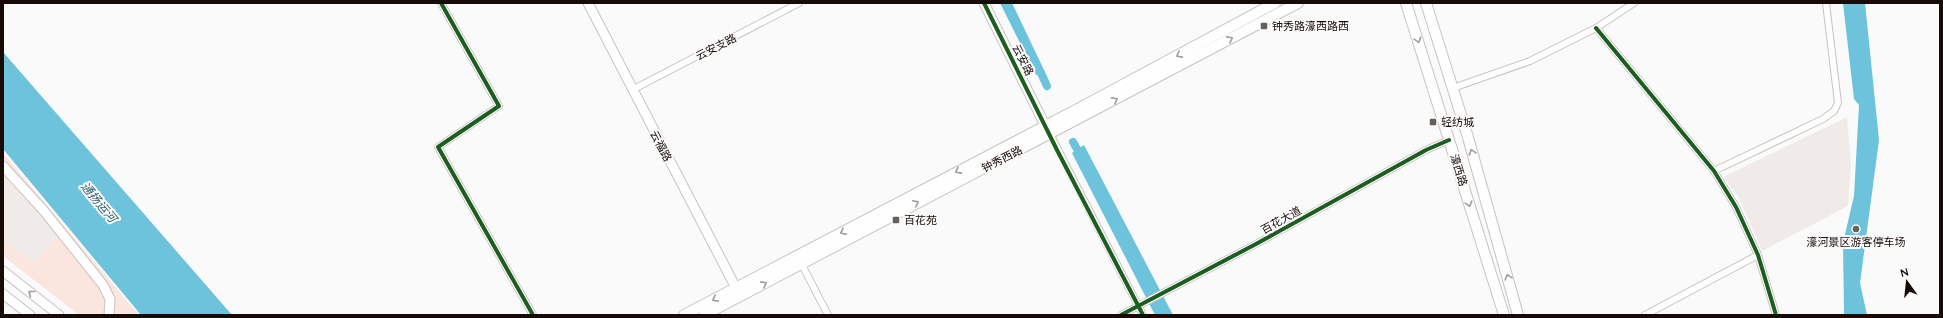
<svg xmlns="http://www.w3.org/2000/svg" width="1943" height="318" font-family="Quicksand,'Noto Sans SC',sans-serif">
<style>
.built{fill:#f0ebe9}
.green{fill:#fae6de}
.water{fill:#6dc2dc}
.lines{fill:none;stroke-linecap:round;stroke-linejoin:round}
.canal{stroke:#6dc2dc;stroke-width:8}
.street-casing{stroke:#cac3c1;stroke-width:8}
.secondary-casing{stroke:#cac3c1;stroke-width:11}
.primary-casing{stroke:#cac3c1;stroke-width:12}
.street{stroke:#fefefe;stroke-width:6}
.secondary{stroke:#fefefe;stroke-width:9}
.primary{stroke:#fefefe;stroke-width:10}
.cycleway-casing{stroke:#fafafa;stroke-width:6}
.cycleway{stroke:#1b5e20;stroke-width:4}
.oneway{stroke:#a29d9b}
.poi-dot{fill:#665f5c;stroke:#fafafa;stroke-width:1.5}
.labels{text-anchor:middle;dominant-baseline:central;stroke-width:4;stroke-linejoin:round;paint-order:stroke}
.poi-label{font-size:11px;fill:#170b07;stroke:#fafafa;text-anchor:start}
.street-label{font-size:11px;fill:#170b07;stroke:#fafafa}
.water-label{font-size:12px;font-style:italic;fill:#2a5a6a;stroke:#fafafa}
</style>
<rect width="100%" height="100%" fill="#fafafa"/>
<g class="built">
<path d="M1847,117l4,47 -3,42 -86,45 -24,-55 -15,-19z"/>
<path d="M3,176l56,59 -24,28 -32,-23z"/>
</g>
<path class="green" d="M3,153l136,162h-60l-76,-59v-16l32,23 24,-28 -56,-59z"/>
<g class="water">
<path d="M1000,3h12l33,69 -9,3z"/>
<path d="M1843,3h22l14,137 -19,143 7,32h-23v-2l-1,-70 11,-47 5,-91 -5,-6z"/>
<path d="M3,52l229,263h-91l-138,-166z"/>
<path d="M1084,145l89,170h-18l-83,-162z"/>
</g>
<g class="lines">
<g class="canal">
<path d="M1041,73l6,13"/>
<path d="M1073,142l4,7"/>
</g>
<defs>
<g id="street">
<path d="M441,3l58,103 -61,41 95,168"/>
<path d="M1596,28l118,143 22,36 22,48 18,60"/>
<path d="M1453,88l77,-27 66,-33 38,-25"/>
<path d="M632,90l167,-87"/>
<path d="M1049,132l94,183"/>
<path d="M1714,171l109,-52 11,-8 4,-8 -12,-100"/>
<path d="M800,261l28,54"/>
<path d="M1121,315l135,-71 170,-94 23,-10"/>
<path d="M1645,315l113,-60"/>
</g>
<g id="secondary">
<path d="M588,3l148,285"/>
<path d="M984,3l61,122"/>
<path d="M3,166l41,45 59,74 7,14 -1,16"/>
<path d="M3,271l56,44"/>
<path d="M3,294l27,21"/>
</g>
<g id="primary">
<path d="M1406,3l98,312"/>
<path d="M1426,3l41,131 51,181"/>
<path d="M684,315l392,-205 199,-107"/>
<path d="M704,315l594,-312"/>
</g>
</defs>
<use href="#street" class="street-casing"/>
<use href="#secondary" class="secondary-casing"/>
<use href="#primary" class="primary-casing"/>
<use href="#street" class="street"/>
<use href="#secondary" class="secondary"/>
<use href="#primary" class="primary"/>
<defs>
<g id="cycleway">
<path d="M441,3l58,103 -61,41 95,168"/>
<path d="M984,3l73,147 86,165"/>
<path d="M1596,28l118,143 22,36 22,48 18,60"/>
<path d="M1121,315l135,-71 170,-94 23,-10"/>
</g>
</defs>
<use href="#cycleway" class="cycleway-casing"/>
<use href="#cycleway" class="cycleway"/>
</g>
<defs><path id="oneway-chevron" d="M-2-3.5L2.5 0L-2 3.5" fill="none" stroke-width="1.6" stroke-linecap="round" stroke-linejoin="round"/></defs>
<g class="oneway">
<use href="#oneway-chevron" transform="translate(1230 39) rotate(-28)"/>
<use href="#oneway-chevron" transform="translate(1418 40) rotate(72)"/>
<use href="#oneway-chevron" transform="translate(1179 55) rotate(152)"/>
<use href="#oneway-chevron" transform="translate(1115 100) rotate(-28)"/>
<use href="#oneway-chevron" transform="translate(1472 152) rotate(-106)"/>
<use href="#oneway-chevron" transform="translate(958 171) rotate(152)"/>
<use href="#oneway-chevron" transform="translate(916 203) rotate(-27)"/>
<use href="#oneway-chevron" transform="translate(1469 204) rotate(73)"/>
<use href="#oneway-chevron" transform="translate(843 232) rotate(152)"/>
<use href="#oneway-chevron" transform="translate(1508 277) rotate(-106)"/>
<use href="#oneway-chevron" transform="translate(764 284) rotate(-28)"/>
<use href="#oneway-chevron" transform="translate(31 293) rotate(-142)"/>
<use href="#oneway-chevron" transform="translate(715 299) rotate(152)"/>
</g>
<g class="poi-dot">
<rect x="1260" y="22" width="8" height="8" rx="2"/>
<rect x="1429" y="118" width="8" height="8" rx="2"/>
<rect x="892" y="216" width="8" height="8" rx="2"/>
<circle cx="1856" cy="229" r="4"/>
</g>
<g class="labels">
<g class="poi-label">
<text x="1272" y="26">钟秀路濠西路西</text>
<text x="1441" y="122">轻纺城</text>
<text x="904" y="220">百花苑</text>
<text x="1856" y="242" text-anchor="middle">濠河景区游客停车场</text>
</g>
<g class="street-label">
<text transform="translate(716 47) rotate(-27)">云安支路</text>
<text transform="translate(1023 60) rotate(63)">云安路</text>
<text transform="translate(661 146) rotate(62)">云福路</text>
<text transform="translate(1002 159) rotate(-27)">钟秀西路</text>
<text transform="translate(1459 170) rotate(73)">濠西路</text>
<text transform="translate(1281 220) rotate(-29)">百花大道</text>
</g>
<g class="water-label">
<text transform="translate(99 202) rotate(50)">通扬运河</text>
</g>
</g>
<rect width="1943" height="318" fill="none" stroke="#170b07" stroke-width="8"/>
<g transform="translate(1907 282) rotate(345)" stroke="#fafafa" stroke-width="3" paint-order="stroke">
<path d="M0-3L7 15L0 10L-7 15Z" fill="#170b07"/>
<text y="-6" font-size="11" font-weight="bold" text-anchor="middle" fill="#170b07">N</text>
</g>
</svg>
